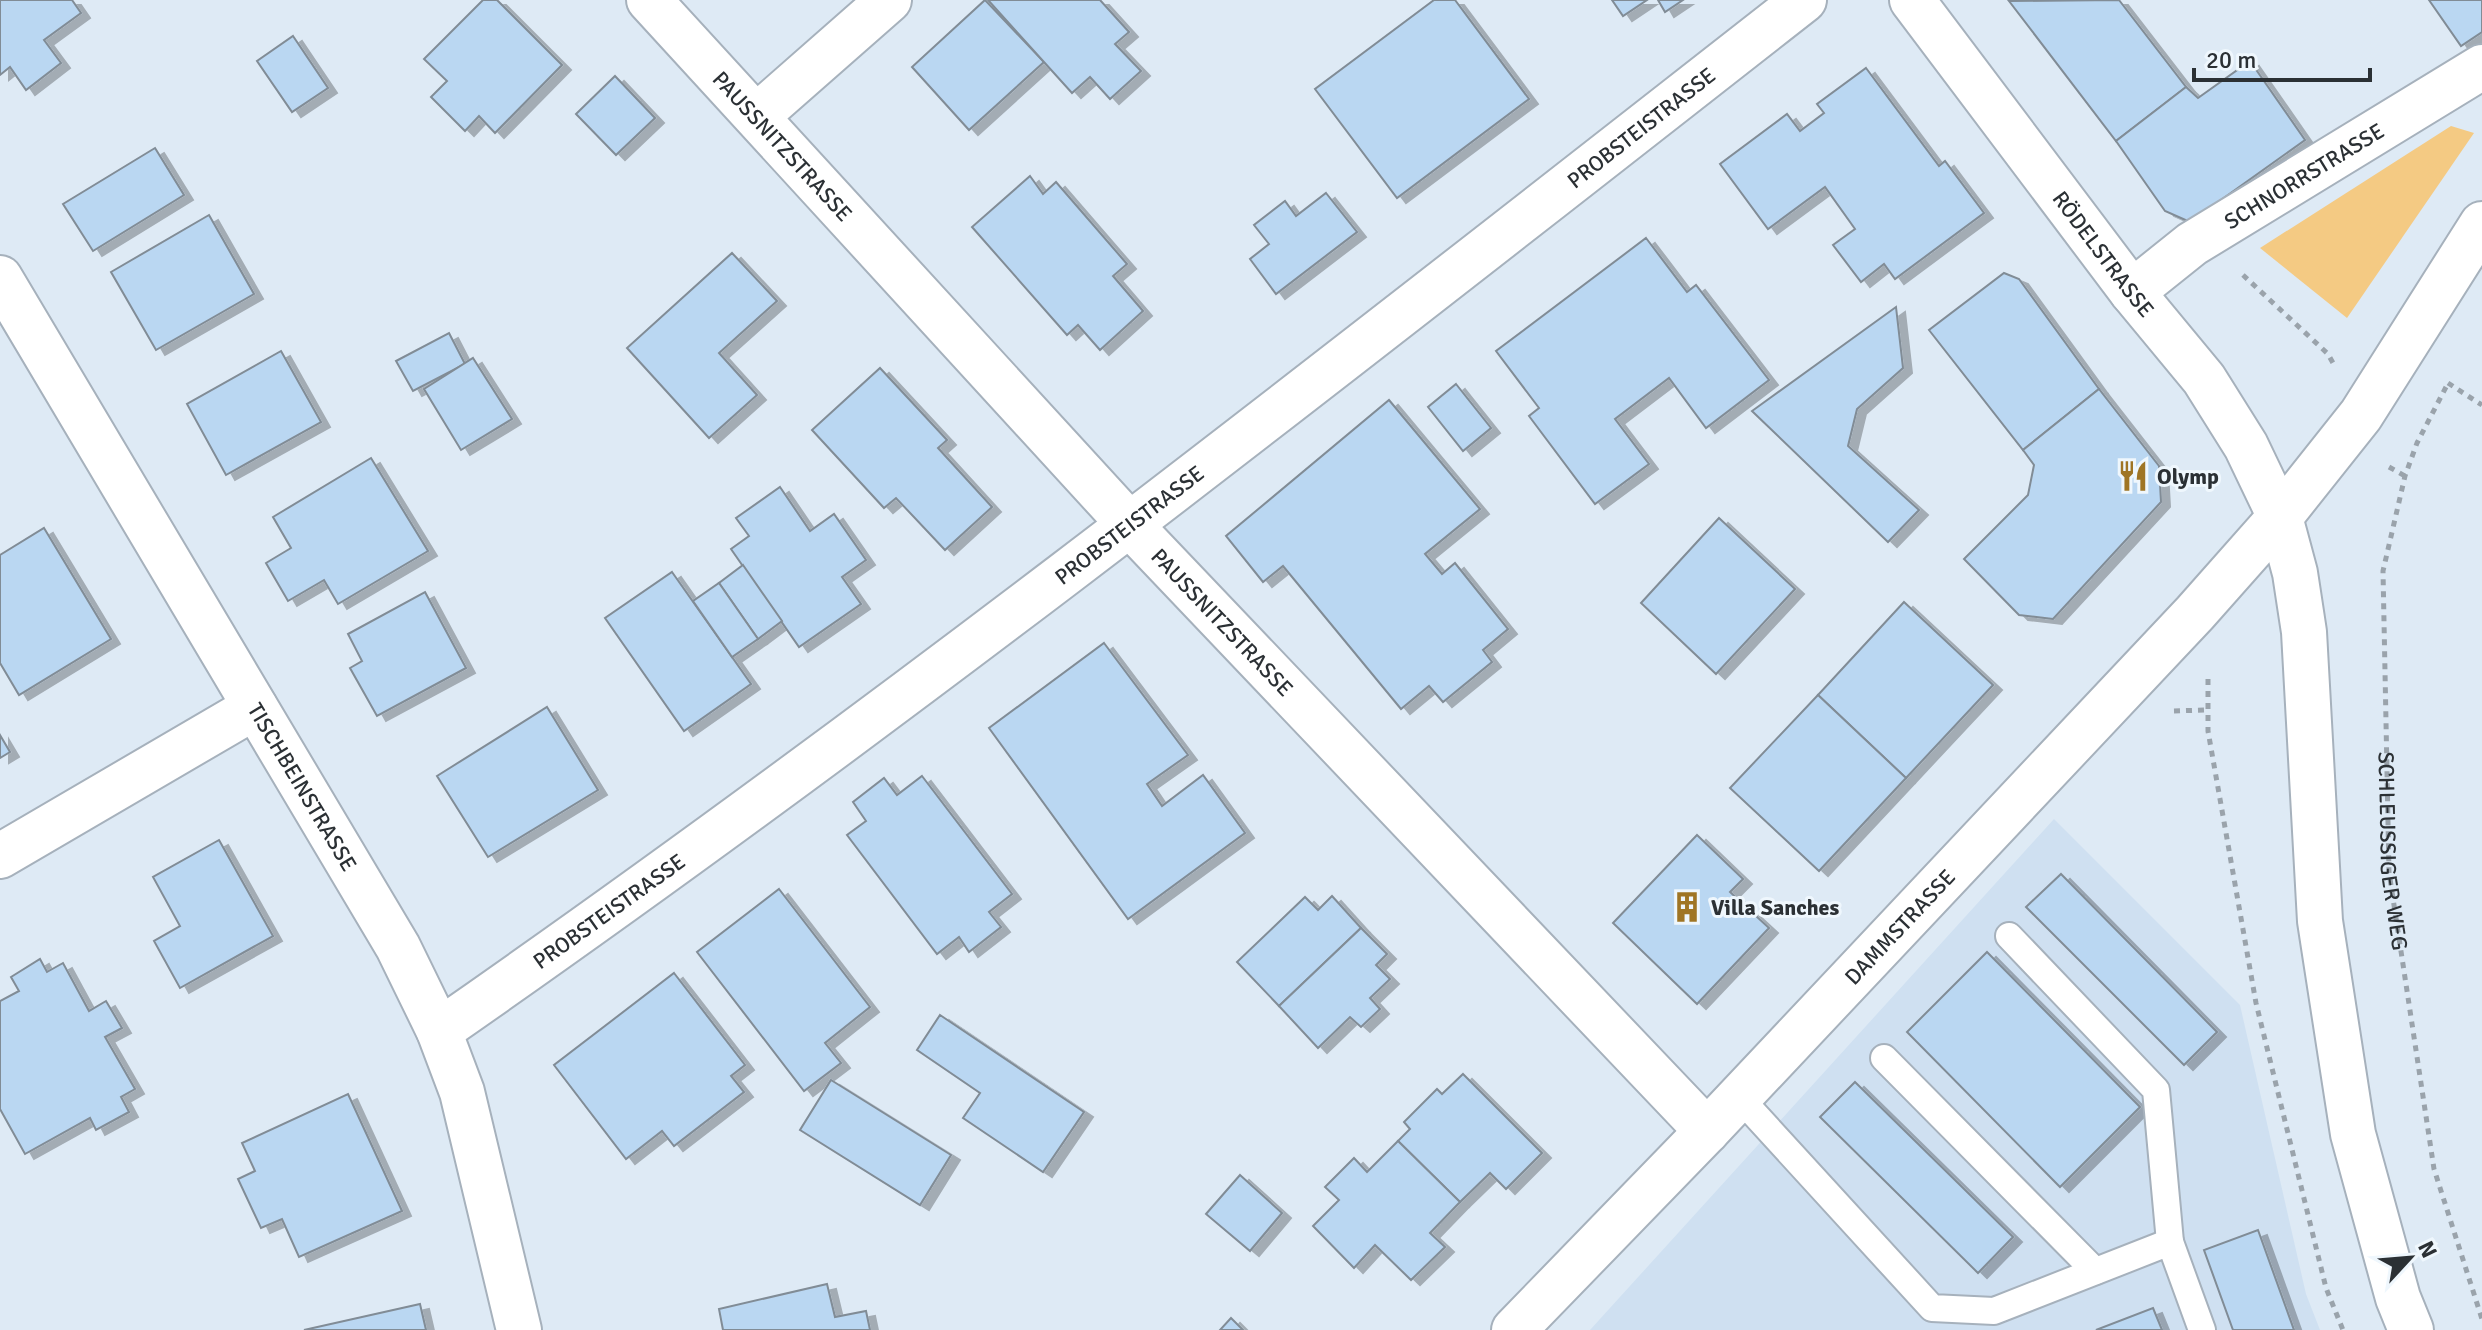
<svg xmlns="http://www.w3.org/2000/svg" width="2482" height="1330" font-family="Signika,sans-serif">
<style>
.built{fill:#cfe0f1}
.green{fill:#f4ca83}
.building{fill:#bad7f2;stroke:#818c96;stroke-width:2;filter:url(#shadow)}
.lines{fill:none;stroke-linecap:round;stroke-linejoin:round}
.service-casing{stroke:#a6b1bc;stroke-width:30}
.minor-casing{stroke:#a6b1bc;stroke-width:48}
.primary-casing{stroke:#a6b1bc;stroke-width:48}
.path{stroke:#9aa3ab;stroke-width:5;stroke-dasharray:6 6;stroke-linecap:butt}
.service{stroke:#fff;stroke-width:26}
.minor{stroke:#fff;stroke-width:44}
.primary{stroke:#fff;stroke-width:44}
.labels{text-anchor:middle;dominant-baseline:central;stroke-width:6;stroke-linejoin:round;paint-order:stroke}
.street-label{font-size:22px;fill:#2b3034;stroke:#eff7fd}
.poi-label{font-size:22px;font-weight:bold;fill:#2b3034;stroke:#eff7fd;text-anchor:start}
</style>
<defs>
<filter id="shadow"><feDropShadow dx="9" dy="5" stdDeviation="0" flood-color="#0004"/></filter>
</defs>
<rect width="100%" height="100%" fill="#deeaf5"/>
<path class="built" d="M2054,819l186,186 66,289 14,36h-730z"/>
<path class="green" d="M2451,126l23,7 -127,185 -87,-70z"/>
<g class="building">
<path d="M0,0h72l9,13 -37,27 17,23 -35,27 -16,-23 -10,8z"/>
<path d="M483,0h14l65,65 -67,68 -16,-17 -14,15 -34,-34 16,-16 -23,-22z"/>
<path d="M985,0l59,62 -75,68 -57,-63z"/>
<path d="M988,0h112l29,32 -14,12 26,27 -31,28 -20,-22 -18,16z"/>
<path d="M1434,0h21l74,99 -132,99 -82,-109z"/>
<path d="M1612,0h35l-24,16z"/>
<path d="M1658,0h25l-18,12z"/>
<path d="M2119,0l67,87 -70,54 -107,-140z"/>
<path d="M2429,0h53v32l-21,14z"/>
<path d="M293,36l35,52 -36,24 -35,-51z"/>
<path d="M2250,61l55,79 -115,82 -25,-11 -49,-70 70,-54 12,11z"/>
<path d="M1866,68l73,98 6,-5 39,52 -89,66 -11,-15 -23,18 -28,-37 22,-16 -30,-42 -57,42 -48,-65 67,-50 13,17 24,-18 -7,-9z"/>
<path d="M615,76l40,42 -39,37 -40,-41z"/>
<path d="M155,148l29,47 -91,56 -30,-47z"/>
<path d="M1030,176l13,18 13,-12 71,82 -14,12 30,35 -43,39 -22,-25 -11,10 -95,-108z"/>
<path d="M1326,193l31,39 -81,62 -26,-35 19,-15 -15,-19 31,-24 11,15z"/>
<path d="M209,215l45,79 -98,56 -45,-78z"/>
<path d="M1646,238l41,54 9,-7 73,95 -63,48 -37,-50 -54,41 34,45 -54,40 -66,-88 10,-8 -43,-57z"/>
<path d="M732,253l45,48 -58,52 38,42 -48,43 -82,-90z"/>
<path d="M2004,273l15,6 80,110 -76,61 -94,-120z"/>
<path d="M1896,307l7,61 -46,41 -9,37 71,64 -31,32 -136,-131z"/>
<path d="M449,333l16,31 -52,27 -17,-30z"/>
<path d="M281,351l40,71 -95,53 -39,-71z"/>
<path d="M473,358l39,61 -51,31 -37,-61z"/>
<path d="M880,368l67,72 -9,8 54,59 -47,43 -49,-52 -12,10 -72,-78z"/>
<path d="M1456,384l35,44 -28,23 -35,-44z"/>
<path d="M2099,389l60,77 2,36 -108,117 -34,-4 -55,-56 64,-64 6,-30 -11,-15z"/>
<path d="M1389,400l91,109 -55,45 17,20 13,-11 53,66 -25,21 9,12 -49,40 -14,-16 -28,23 -118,-143 -20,16 -37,-46z"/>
<path d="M371,458l57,93 -90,53 -14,-24 -36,21 -22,-38 25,-15 -18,-31z"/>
<path d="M780,487l30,44 24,-17 32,46 -24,17 19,27 -62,43 -68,-98 18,-13 -13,-18z"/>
<path d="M1719,518l76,71 -79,85 -75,-71z"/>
<path d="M44,528l67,111 -92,56 -19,-32v-108z"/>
<path d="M743,565l39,56 -24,18 -39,-56z"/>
<path d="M672,572l79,112 -67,47 -79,-113z"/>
<path d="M719,583l39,56 -26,18 -39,-56z"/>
<path d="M425,592l41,76 -89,48 -27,-48 12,-7 -14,-27z"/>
<path d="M1904,602l89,83 -87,93 -88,-83z"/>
<path d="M1104,643l84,112 -41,29 15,22 41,-31 42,58 -117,86 -139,-191z"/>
<path d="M1818,695l88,83 -87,93 -89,-83z"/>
<path d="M547,707l51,83 -110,67 -51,-81z"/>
<path d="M0,735l10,17 -10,6z"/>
<path d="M922,776l90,118 -23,18 12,15 -32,25 -10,-15 -22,17 -90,-119 19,-14 -13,-19 31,-24 13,17z"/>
<path d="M1697,835l46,44 -13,13 39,36 -72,76 -84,-81z"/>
<path d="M219,840l54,96 -93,52 -26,-47 26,-15 -27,-49z"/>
<path d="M2061,874l156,158 -33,33 -158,-158z"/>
<path d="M779,889l91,118 -45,36 16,20 -37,28 -107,-139z"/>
<path d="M1332,896l29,32 -82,78 -42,-44 68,-65 13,13z"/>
<path d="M1361,928l26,26 -11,11 14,14 -20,19 10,11 -19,18 -11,-10 -32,31 -39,-42z"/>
<path d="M1987,952l153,155 -80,80 -153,-155z"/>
<path d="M40,959l7,13 16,-9 26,48 17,-10 16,27 -17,9 30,52 -14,8 8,15 -33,18 -6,-12 -65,36 -25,-45v-108l19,-10 -8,-14z"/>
<path d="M674,973l71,92 -14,11 13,16 -70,54 -12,-15 -36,28 -72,-94z"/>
<path d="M940,1015l144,97 -41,60 -80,-54 17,-25 -63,-43z"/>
<path d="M1463,1074l79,79 -36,36 -16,-16 -30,29 -62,-61 12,-12 -6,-7 33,-33 5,5z"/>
<path d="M831,1080l120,75 -31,50 -120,-75z"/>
<path d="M1855,1082l158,155 -35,36 -158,-156z"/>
<path d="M348,1094l54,117 -103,46 -17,-38 -21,9 -23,-49 17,-8 -13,-28z"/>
<path d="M1398,1141l62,61 -30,31 15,14 -34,33 -36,-35 -21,23 -41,-42 26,-26 -14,-13 29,-29 13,14z"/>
<path d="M1240,1175l42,38 -32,38 -44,-37z"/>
<path d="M2258,1230l36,100h-61l-29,-80z"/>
<path d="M827,1284l8,33 31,-6 4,19h-147l-4,-21z"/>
<path d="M420,1304l6,26h-122z"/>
<path d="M2153,1308l9,22h-66z"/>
<path d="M1231,1318l12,12h-23z"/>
</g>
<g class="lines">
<defs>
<g id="service">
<path d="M2009,936l147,154 14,152"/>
<path d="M1884,1058l211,213"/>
<path d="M1739,1097l193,211 62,3 176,-69 32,88"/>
</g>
<g id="minor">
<path id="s2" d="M649,0l482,526 576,605"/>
<path d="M757,116l132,-116"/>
<path id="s3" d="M0,278l398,669 41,84 23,61 57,238"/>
<path id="s4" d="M2132,292l60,-48 290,-177"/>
<path d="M0,856l255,-149"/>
<path id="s5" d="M439,1031c469,-326 916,-680 1365,-1031"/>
<path id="s6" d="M1514,1330l193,-199 488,-518 85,-96 81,-102 121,-191"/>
</g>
<g id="primary">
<path id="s7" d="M1912,0l220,292 72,87 42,67 34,71 15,56 9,59 16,289 33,213 45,164 13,32"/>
</g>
</defs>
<use href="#service" class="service-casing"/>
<use href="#minor" class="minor-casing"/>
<use href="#primary" class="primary-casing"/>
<g class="path">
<path d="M2243,275l85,79 5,9"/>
<path d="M2448,383l34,22"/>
<path id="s1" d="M2446,387l-29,56 -12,33 -22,95 6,301 45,297 48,150"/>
<path d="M2389,467l16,9"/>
<path d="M2208,679v52l48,272 70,285 17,42"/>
<path d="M2174,711l31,-1"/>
</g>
<use href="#service" class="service"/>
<use href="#minor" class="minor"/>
<use href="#primary" class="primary"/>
</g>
<defs>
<symbol id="restaurant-bare" viewBox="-9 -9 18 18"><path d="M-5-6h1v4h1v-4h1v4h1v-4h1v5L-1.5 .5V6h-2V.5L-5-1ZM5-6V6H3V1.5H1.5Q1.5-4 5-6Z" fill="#9f7524" stroke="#eff7fd" stroke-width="2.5" paint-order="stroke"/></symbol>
<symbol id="building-bare" viewBox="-9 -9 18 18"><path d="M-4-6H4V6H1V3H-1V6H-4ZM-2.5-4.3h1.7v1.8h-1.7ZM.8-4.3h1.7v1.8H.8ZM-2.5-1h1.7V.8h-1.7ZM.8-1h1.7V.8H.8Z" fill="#9f7524" stroke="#eff7fd" stroke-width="2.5" paint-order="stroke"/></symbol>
</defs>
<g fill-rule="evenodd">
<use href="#restaurant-bare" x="2111" y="454" width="44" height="44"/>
<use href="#building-bare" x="1665" y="885" width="44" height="44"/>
</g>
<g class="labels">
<g class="street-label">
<text stroke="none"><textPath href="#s5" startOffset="1504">PROBSTEISTRASSE</textPath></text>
<text stroke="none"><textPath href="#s2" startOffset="198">PAUSSNITZSTRASSE</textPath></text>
<text stroke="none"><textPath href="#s4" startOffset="208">SCHNORRSTRASSE</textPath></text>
<text stroke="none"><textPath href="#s7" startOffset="318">RÖDELSTRASSE</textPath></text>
<text stroke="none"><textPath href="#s5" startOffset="856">PROBSTEISTRASSE</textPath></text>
<text stroke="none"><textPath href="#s2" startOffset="846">PAUSSNITZSTRASSE</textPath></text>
<text stroke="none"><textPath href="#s3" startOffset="592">TISCHBEINSTRASSE</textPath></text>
<text stroke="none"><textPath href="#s1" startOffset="476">SCHLEUSSIGER WEG</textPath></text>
<text stroke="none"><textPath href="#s5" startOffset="208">PROBSTEISTRASSE</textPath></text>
<text stroke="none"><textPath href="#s6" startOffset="558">DAMMSTRASSE</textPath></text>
</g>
<g class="poi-label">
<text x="2157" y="476">Olymp</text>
<text x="1711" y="907">Villa Sanches</text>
</g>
</g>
<g transform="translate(2410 1258) rotate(64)" stroke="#eff7fd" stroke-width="6" paint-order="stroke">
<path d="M0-6L14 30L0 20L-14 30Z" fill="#2b3034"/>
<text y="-12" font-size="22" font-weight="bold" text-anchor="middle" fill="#2b3034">N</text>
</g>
<path d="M2194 68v12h176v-12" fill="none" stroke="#2b3034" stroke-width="4"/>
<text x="2206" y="68" font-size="24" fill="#2b3034" stroke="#eff7fd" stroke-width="6" paint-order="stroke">20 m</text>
</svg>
